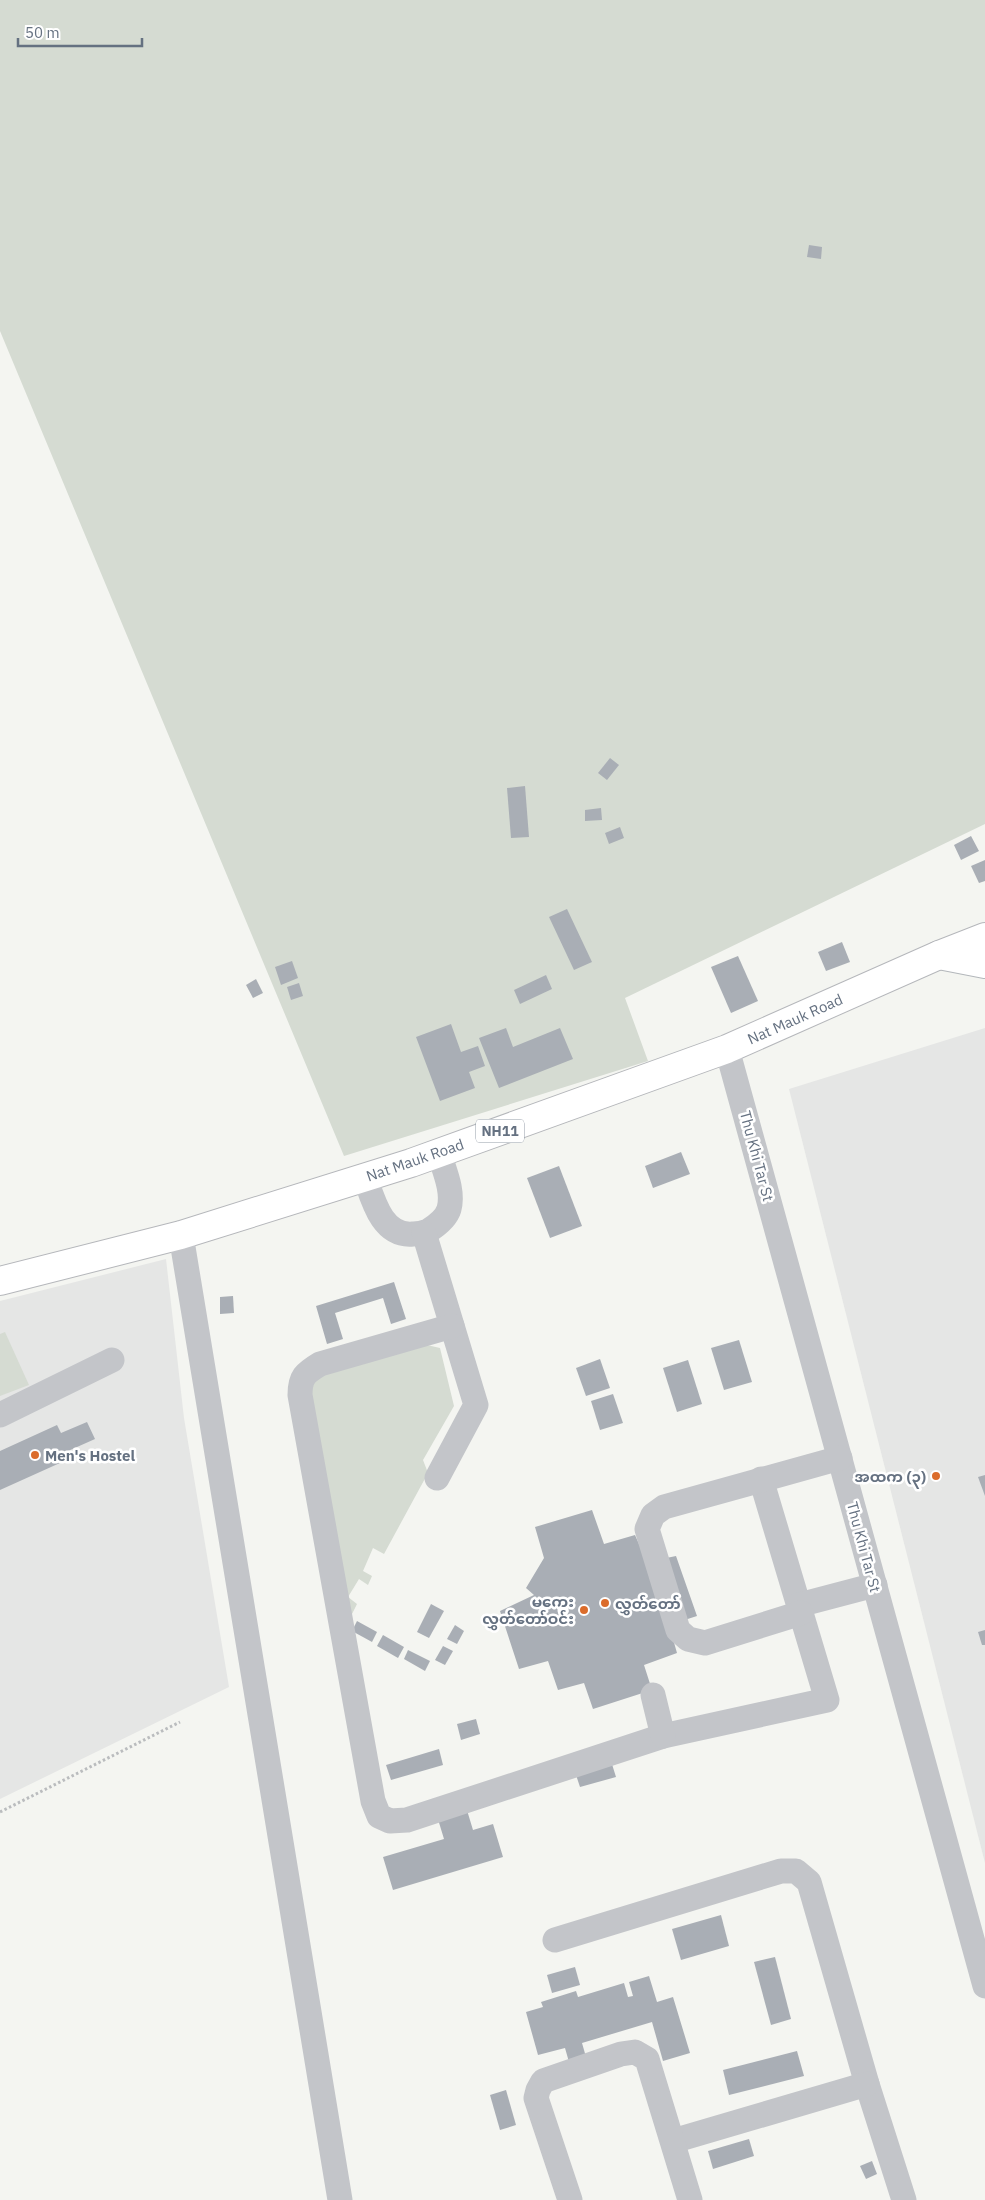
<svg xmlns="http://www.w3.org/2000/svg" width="985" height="2200" font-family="'IBM Plex Sans','Noto Sans Myanmar',sans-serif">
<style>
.built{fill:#e5e6e5}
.green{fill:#d5dbd2}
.building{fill:#a9aeb5}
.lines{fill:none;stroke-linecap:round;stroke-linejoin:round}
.major-casing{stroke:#b3b7bb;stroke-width:30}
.highway-casing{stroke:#b5b7bb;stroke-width:30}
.path{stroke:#babcbe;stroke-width:3;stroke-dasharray:2.5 2.5;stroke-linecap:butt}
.minor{stroke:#c3c5c9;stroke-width:25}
.major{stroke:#fff;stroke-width:28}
.highway{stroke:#fff;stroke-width:28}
.poi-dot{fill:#db6c2b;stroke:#fff;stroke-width:2}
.labels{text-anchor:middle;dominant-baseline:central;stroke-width:5;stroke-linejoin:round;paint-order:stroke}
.shield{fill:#fff;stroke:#939ca7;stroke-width:1}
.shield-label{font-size:14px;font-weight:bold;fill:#657181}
.street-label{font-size:15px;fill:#657181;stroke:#fff}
.poi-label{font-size:15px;font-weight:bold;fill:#657181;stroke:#fff;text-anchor:start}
</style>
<rect width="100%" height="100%" fill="#f4f5f1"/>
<g class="built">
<path d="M985,1028v835l-196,-774z"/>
<path d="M166,1259l18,159 45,269 -229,112v-498z"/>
</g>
<g class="green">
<path d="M0,0h985v824l-360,174 23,63 -304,95 -344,-825z"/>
<path d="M5,1332l24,53 -29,11v-62z"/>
<path d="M427,1345l13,3 14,58 -31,54 5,13 -44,81 -11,-6 -10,23 9,5 -4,9 -9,-6 -11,18 9,7 -5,10h-5l-36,-221 1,-9 8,-9z"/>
</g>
<g class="building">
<path d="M809,245l13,2 -1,12 -14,-2z"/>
<path d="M610,758l9,7 -12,15 -9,-7z"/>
<path d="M525,786l4,51 -18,1 -4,-50z"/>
<path d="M601,808l1,12 -17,1v-11z"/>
<path d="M620,827l4,11 -15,6 -4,-11z"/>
<path d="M971,836l8,15 -18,9 -7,-15z"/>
<path d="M985,860v21l-6,2 -8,-17z"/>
<path d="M567,909l25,53 -18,8 -25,-53z"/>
<path d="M842,942l8,20 -24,9 -8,-19z"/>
<path d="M738,956l20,45 -27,12 -20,-46z"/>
<path d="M292,961l6,17 -17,7 -6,-18z"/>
<path d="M546,975l6,14 -32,15 -6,-14z"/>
<path d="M256,979l7,14 -10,5 -7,-13z"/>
<path d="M299,983l4,13 -12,4 -4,-13z"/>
<path d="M451,1024l10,28 17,-6 7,20 -16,6 6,16 -35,13 -24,-64z"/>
<path d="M506,1028l7,19 47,-19 13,31 -74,29 -20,-50z"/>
<path d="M681,1152l9,22 -37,14 -8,-22z"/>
<path d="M559,1166l23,60 -32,12 -23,-60z"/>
<path d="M394,1282l12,37 -15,5 -8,-26 -48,15 8,26 -16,5 -11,-38z"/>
<path d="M233,1296l1,17 -14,1v-17z"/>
<path d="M739,1340l13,42 -28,8 -13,-42z"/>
<path d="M600,1359l10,29 -24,8 -10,-28z"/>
<path d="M688,1360l14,44 -25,8 -14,-44z"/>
<path d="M613,1394l10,29 -23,7 -9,-29z"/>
<path d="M87,1422l8,17 -27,12 3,7 -71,32v-39l57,-26 4,8z"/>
<path d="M985,1475v21l-7,-19z"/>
<path d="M592,1510l12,34 31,-9 12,27 29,-6 21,60 -28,9 8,28 -33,12 8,25 -59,19 -9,-26 -26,7 -10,-29 -29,8 -19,-58 34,-16 -8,-7 18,-30 -9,-31z"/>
<path d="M431,1604l13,7 -15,27 -12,-6z"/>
<path d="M357,1621l20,11 -5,10 -20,-11z"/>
<path d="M455,1625l9,6 -7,13 -10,-5z"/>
<path d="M985,1630v15h-3l-4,-13z"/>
<path d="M383,1635l21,12 -6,11 -21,-12z"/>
<path d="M443,1646l10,5 -8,14 -10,-5z"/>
<path d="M408,1650l22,11 -5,10 -21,-12z"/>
<path d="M476,1719l4,15 -19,6 -4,-16z"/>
<path d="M439,1749l4,16 -52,15 -5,-15z"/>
<path d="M611,1761l5,16 -36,10 -5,-15z"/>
<path d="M466,1807l7,23 20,-6 10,33 -110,33 -10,-33 61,-18 -7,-23z"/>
<path d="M721,1915l8,31 -48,14 -9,-31z"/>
<path d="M775,1957l16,62 -20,6 -17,-63z"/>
<path d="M575,1967l5,18 -28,8 -5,-18z"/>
<path d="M649,1976l8,26 16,-5 17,56 -27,8 -11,-39 -70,21 4,14 -17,5 -4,-14 -27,7 -12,-43 17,-5 -2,-5 35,-11 2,6 46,-14 4,14 5,-1 -4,-14z"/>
<path d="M797,2051l7,25 -75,19 -6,-25z"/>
<path d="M506,2090l10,35 -16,5 -10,-35z"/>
<path d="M749,2139l5,17 -41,13 -5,-18z"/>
<path d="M872,2161l5,13 -11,5 -6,-13z"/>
</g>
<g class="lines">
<defs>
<path id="major" d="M939,955l46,9"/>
<path id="highway" d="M0,1281l181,-46 230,-72 316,-114 212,-94 46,-18"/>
</defs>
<use href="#major" class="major-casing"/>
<use href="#highway" class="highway-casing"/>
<path class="path" d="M0,1812l180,-90"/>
<g class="minor">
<path d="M727,1049l258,937"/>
<path d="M365,1177c8,23 17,60 48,57 5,0 10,-1 15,-3 8,-5 18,-12 21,-22 5,-18 -5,-39 -10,-56"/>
<path d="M424,1233l52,172 -39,73"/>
<path d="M181,1235l159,965"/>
<path d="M452,1326l-132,38c-15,9 -20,13 -20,31l73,406 6,15 11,5 17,-1 256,-84 164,-36 -66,-221"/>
<path d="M0,1415l112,-55"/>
<path d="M799,1605l76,-20"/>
<path d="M801,1613l-96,30 -17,-4 -10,-9 -31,-101 6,-14 11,-8 176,-49"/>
<path d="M653,1695l10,41"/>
<path d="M555,1940l226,-69h15l13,11 58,202 37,116"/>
<path d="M673,2141l194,-57"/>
<path d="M570,2200l-34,-102 2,-8 5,-9 78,-27 14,-2 12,7 43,141"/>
</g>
<use href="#major" class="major"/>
<use href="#highway" class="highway"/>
</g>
<g class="poi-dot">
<circle cx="35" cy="1455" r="5"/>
<circle cx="936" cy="1476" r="5"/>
<circle cx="605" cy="1603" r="5"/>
<circle cx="584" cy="1610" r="5"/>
</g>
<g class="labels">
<rect class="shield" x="476" y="1119.5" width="48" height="23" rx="4"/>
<g class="shield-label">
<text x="500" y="1131">NH11</text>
</g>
<g class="street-label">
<text transform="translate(795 1019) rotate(-24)">Nat Mauk Road</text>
<text transform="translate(757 1156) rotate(75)">Thu Khi Tar St</text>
<text transform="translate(415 1160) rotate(-19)">Nat Mauk Road</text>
<text transform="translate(864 1547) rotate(75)">Thu Khi Tar St</text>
</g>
<g class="poi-label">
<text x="45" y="1455">Men's Hostel</text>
<text x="926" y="1476" text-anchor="end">အထက (၃)</text>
<text x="574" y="1601" text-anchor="end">မကွေး<tspan x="574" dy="17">လွှတ်တော်ဝင်း</tspan></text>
<text x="615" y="1603">လွှတ်တော်</text>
</g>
</g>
<path d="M18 38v8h124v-8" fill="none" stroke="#657181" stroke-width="2.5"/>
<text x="25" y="38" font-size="15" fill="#657181" stroke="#ffffff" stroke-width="4" paint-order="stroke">50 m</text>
</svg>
